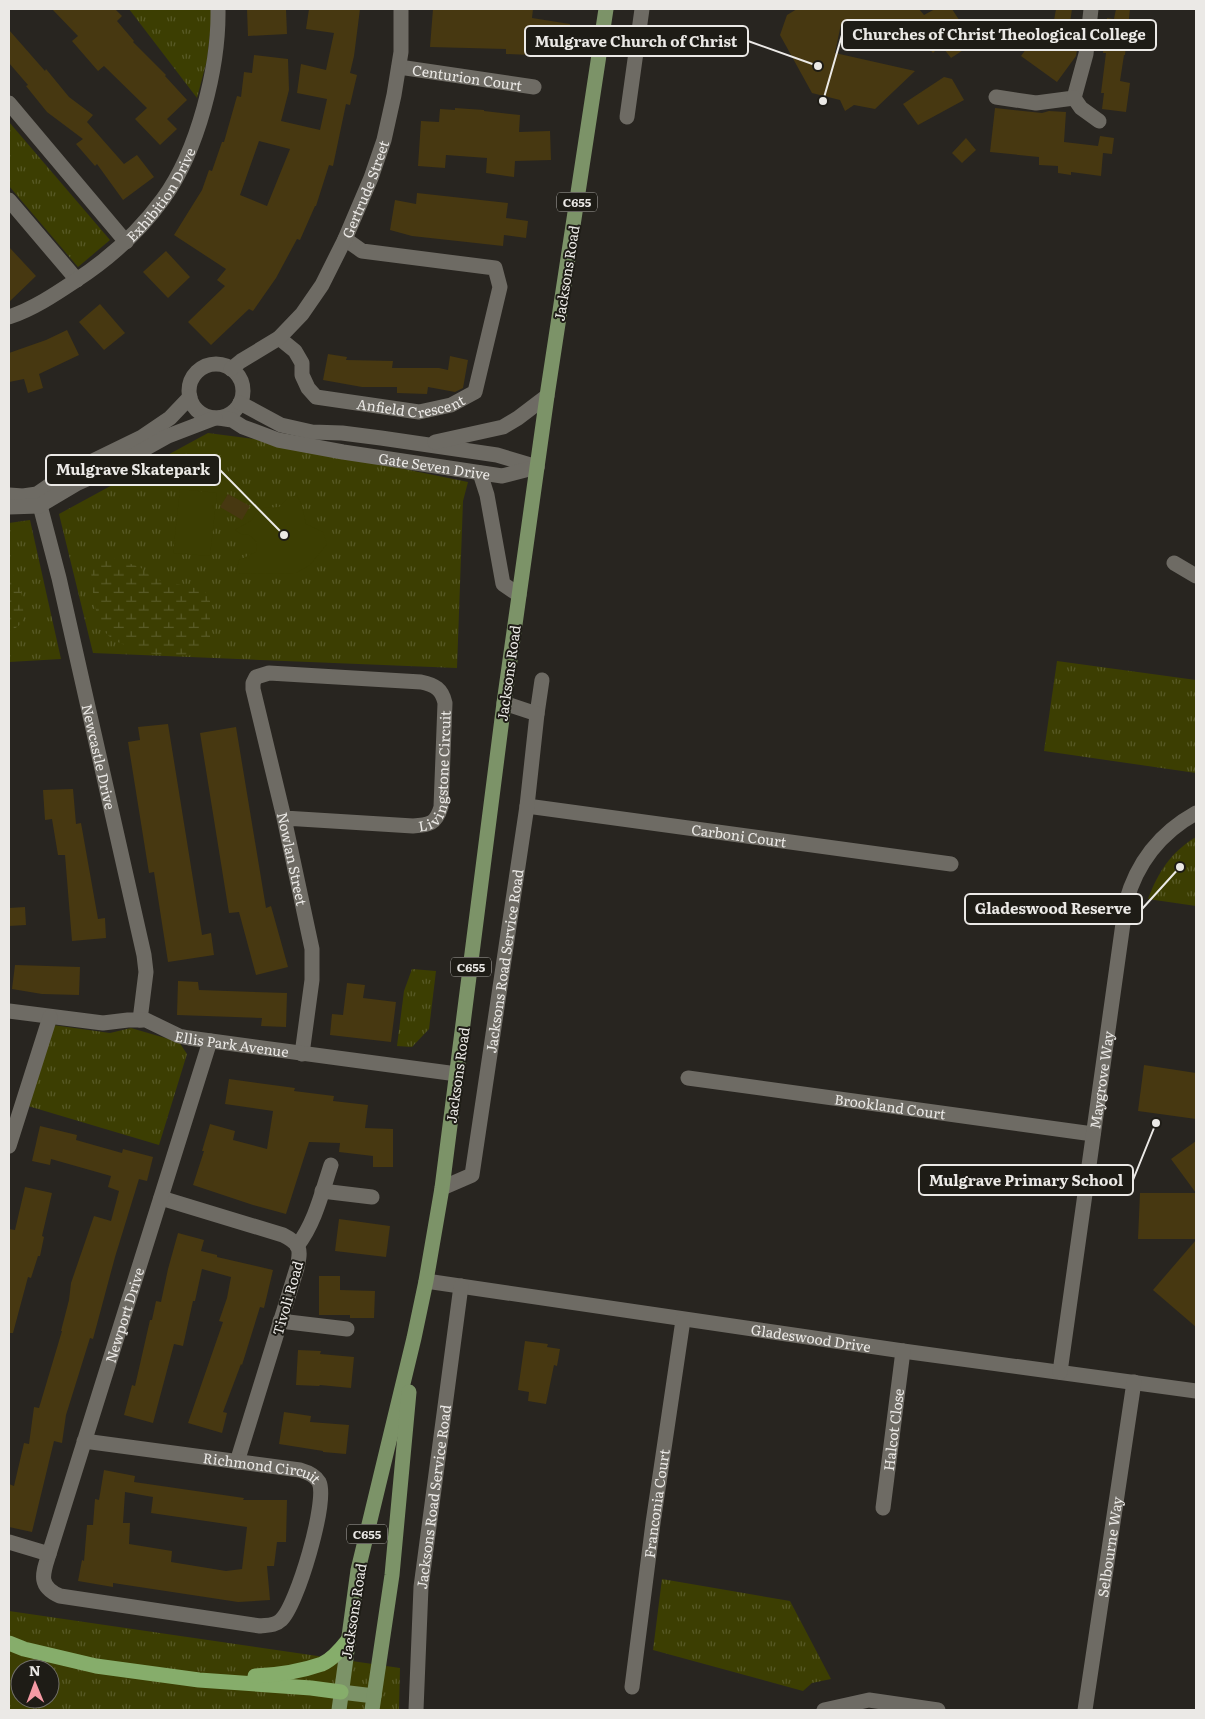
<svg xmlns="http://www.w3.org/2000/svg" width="1205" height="1719" font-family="Literata,serif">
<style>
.grass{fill:url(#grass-tufts);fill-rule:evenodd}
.wetland{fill:url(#wetland-marsh)}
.pitch{fill:#3c3e02}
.building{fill:#473811;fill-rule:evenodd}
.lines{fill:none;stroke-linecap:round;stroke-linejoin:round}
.minor{stroke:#6e6b64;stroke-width:15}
.major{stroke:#7c9368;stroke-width:15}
.highway{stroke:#86ad6b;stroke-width:15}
.labels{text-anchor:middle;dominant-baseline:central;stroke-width:4;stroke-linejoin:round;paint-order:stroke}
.shield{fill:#1e1c16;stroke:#aeaca8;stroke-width:1}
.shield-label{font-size:12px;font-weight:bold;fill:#ebe9e6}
.street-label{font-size:14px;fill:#ebe9e6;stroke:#1e1c16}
.leader{fill:none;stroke:#ebe9e6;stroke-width:2}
.callout-dot{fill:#ebe9e6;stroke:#1e1c16;stroke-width:2}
.callout{fill:#1e1c16;stroke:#ebe9e6;stroke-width:2}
.callout-label{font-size:15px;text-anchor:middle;font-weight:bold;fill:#ebe9e6}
</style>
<defs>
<pattern id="grass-tufts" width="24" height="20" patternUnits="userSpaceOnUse" patternTransform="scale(1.25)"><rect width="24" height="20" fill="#3c3e02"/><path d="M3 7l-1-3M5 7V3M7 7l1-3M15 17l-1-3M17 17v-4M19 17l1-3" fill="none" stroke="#585a27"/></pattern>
<pattern id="wetland-marsh" width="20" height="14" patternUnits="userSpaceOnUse" patternTransform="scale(1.25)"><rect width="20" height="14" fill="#3c3e02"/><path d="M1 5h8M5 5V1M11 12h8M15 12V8" fill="none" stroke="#585a27"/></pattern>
</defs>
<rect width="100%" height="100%" fill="#282520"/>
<g class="grass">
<path d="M129,9h82l1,6 -5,45 -10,38z"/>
<path d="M9,122l101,118 -32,27 -69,-81z"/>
<path d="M208,433l54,7 206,42 -5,19 -6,167 -364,-15 -34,-139z"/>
<path d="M30,520l31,139 -52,3v-139z"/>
<path d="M1057,661l139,19v93l-152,-22z"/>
<path d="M1196,837v69l-48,-7c10,-27 23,-47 48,-62z"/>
<path d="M412,969l24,2 -7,58 -17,18 -15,-1 7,-55z"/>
<path d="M53,1025l57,8 21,-5 48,14 8,12 -28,91 -131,-39z"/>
<path d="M662,1579l128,22 41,78 -19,4 -9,8 -150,-41z"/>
<path d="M9,1611l391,57 -1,42h-390zM20,1669h30v30h-30z"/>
</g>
<g class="wetland">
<path d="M110,557l30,10 14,12 50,11 6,11v42l-13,12c-26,1 -47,2 -72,-10 -10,-4 -18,-8 -24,-19 -7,-15 -9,-41 -10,-57l8,-9z"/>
<path d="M9,574l8,3c5,16 8,29 5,46l-13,10z"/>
</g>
<g class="pitch">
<path d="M180,489l37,4 -7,63 -37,-3z"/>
<path d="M297,495l5,11 4,18 17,8 4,12 -17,21 -14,8 -60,1 3,-14 17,-8 1,-10 -8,-7 -8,-1 -6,-4 17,-10 4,-8 8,-4 15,-1 9,-9z"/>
</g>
<g class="building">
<path d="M52,9h63l7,7 -5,5 17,20 -1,1 33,33 -1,1 22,24 -20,19 10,10 -17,16 -25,-26 12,-11 -43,-42 -6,5 -26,-30 6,-5z"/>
<path d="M247,9h39l1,25 -39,2z"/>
<path d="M309,9h51l-6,47 -4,17 7,2 -7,30 -4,-1 -13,62 -4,-1 -13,41h-1l-15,34 -3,-1 -21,39 -23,33 -4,-2 -38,36 -23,-23 37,-36 -8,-6 9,-11 -52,-34 28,-45 7,-20 3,1 10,-29h2l13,-46 4,1 3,-25 8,1 2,-18 34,4 1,31 -8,31 39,9 7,-31 -30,-6 4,-29 25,6 8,-37 -28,-4zM259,141l31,8 -23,57 -27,-11z"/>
<path d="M433,9h100l-1,9 38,6 -3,27 -36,-5v9l-25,-1v-5l-76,-2z"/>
<path d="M797,9h122l5,6 11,-6h17l22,34 -23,15 -10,-13 -8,8 -7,-8 -85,-21 -6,29 80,18 -40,38 -21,-4 -9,6 -5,-11 -28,-7 -32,-58 7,-20z"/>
<path d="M1056,9h16l-5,34 10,7 -1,6 -19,26 -36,-26 22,-30 9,6z"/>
<path d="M1116,9h14l-5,46h-1l-4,26 10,2 -4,29 -24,-3 2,-16h-3l5,-40h-3l4,-35 7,1z"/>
<path d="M9,30l36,41 1,-2 23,28 24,18 -6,7 37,42 13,-9 17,22 -31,23 -26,-36 -2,2 -19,-22 7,-5 -36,-27 -21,-26 2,-1 -19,-22z"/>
<path d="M944,77l8,2 12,21 -46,25 -15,-21z"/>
<path d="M455,108l29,2v1l36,4 -1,17 31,-1 1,29 -36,1 -1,16 -28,-4 1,-15 -41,-3 -1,13 -27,-2 3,-45 18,1 1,-13 15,1z"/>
<path d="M995,108l47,5 7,-2 17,1 -2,30 34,4 2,-10 14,2 -2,16 -9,-1 -2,23 -30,-4v3l-13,-2v-7l-19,-1v-8l-49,-5z"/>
<path d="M966,138l10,12 -14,13 -10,-10z"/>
<path d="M417,193l91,10 -2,15 22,3 -2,17 -22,-3 -1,11 -91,-10 -22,-6 5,-30 21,4z"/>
<path d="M9,247l27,29 -27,26z"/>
<path d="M166,251l24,26 -22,21 -25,-26z"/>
<path d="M100,304l25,29 -21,17 -25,-28z"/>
<path d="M67,330l12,25 -40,19 4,14 -15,5 -4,-14 -15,3v-29l37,-13z"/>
<path d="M328,354l19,3 -1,3 47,1 -1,7h47l9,2 2,-14 18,4 -5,28 -8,4 -27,-5 -1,7 -30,-1v-6h-35l-39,-7z"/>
<path d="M228,494l22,12 -8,14 -22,-13z"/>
<path d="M168,724l34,211 9,-2 3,22 -46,7 -14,-90 -5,1 -21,-131 12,-2 -2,-13z"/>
<path d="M236,727l30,181 5,-2 17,61 -32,8 -17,-63 -10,1 -29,-180z"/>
<path d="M73,789l3,35 5,-1 17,96 7,-1 1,20 -34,3 -7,-86h-7l-6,-36 -7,1 -2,-30z"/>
<path d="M25,907l1,18 -17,1v-18z"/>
<path d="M15,965l65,2 -1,28 -37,-1 -30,-5z"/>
<path d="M178,981l20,1 1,8 88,3 -1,34 -25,-1 1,-8 -85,-3z"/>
<path d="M347,983l18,2 -2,13 33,4 -5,40 -61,-7 2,-21 11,1z"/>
<path d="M1144,1065l52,8v46l-58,-8z"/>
<path d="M229,1079l66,9 -1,3 40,5 -1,5 35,4 -3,23 28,1v38h-20v-11l-34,-4 1,-9 -31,-1 -23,72 -33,-9 -60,-20 11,-34h-2l8,-27 25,7 -2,9 34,9 6,-38 -48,-7z"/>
<path d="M40,1126l37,9 -1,5 46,13 1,-4 30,8 -6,24 -8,-2 -24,78 -22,82 -3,-1 -24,77 -4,28 -8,-2 -22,91 -23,-5v-43l5,2 10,-43 5,1 5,-37 5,1 23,-77h-1l8,-31 2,-17 23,-67 17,5 8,-30 -11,-4 3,-11 -60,-17 -1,6 -18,-4z"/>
<path d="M1196,1141v98h-58l2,-46h56l-25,-34z"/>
<path d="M25,1187l27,6 -10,43 2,1 -4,19h-2l-7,22 -3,-1 -15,56h-4v-104l6,1z"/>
<path d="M339,1219l51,7 -4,31 -51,-6z"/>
<path d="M178,1233l26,7 -3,11 16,4v2l56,13 -9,38 -4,-1 -18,58 -1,-1 -18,48 4,1 -5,20 -34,-10 35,-101 -4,-1 8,-23 4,-21 -29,-8 -7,32h-2l-10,45 -9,-2 -21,79 -29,-8 8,-30 3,1 15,-66h2l4,-19 5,1 7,-33z"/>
<path d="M1196,1240v87l-43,-37z"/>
<path d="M319,1276h21v14l35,1 -1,27h-24v-3h-31z"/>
<path d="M525,1341l23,3 -1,3 13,2 -3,17 -3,-1 -8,39 -18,-3 1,-9 -11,-2z"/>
<path d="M298,1350l23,1 -1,3 34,3 -3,31 -31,-3 -1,1 -23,-1z"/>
<path d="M284,1412l27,4 -1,6 39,3 -3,29 -23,-2v-1l-44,-7z"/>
<path d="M104,1470l31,6 -1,6 110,16 -1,2h44l-1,42h-9l-3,24h-7l3,34 -32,2 -125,-19v4l-35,-6 4,-21 2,1 3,-36h6l2,-26 4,1zM125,1492l28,5 -2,16 96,14 -5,42 -16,2 -55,-9 1,-11 -43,-7 1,-21h-7z"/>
</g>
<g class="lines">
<g class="minor">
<path id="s1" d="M399,67l135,20"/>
<path d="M996,97l40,6 38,-5 12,-44 5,-45"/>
<path d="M1074,98l7,10 18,13"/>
<path d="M9,103l117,139"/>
<path d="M627,117l15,-108"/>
<path d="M9,200l68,80"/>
<path id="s2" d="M9,317c24,-8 45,-22 66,-36 34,-22 64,-49 88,-82 35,-48 56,-132 55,-190"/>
<path id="s3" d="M279,338l16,13 7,12v12l6,13 8,9 103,15 32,-7 24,-13 25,-105 -5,-19 -133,-17 -17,-12"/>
<circle cx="216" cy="391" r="27"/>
<path id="s4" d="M231,369l10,-8 38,-23 23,-24 20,-29 23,-46 26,-61 13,-38 10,-45 7,-43v-43"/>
<path d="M240,403l41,22 31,7 30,1 39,5 116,17 40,12"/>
<path id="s5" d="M219,418l13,2 11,7 35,13 65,12 159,24 35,-9"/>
<path d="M435,442l68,-15 15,-9 29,-22"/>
<path d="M480,473l7,22 16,89 16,11"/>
<path id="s6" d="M37,494l22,84 85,377 2,17 -6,48"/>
<path d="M9,495l14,1 14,-2 29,-20 76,-37 28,-19 20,-21"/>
<path d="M9,507l30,-1 37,-22 31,-14 61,-34 47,-18"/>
<path d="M1174,563l22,13"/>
<path d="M537,714l5,-34"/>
<path id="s7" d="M527,806l424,58"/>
<path id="s8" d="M284,818l129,8c16,-1 23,-2 28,-19l4,-104c-3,-14 -10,-18 -24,-21l-152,-9 -13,4 -3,6v6l31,129 28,131v31l-10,74"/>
<path id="s9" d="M9,1011l94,12 25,-3h18l33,16 10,2 268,36"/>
<path id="s10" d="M688,1078l405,56"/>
<path d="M9,1146l41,-129"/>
<path id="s11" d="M442,1188l30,-13 55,-369 10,-92 -33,-11"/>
<path d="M322,1191l50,6"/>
<path d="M161,1198l122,37c18,9 18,14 14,33l-60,194"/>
<path d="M297,1246c18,-23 25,-54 34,-81"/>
<path id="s12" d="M426,1281l477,70 293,40"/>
<path d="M280,1321l67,8"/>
<path id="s13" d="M1060,1372l66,-470c11,-40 34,-69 70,-89"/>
<path id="s14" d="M84,1441l216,29c7,2 15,5 19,12 9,19 -22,124 -38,138 -6,6 -14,5 -21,6l-200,-30c-23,-10 -17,-23 -11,-42l161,-513"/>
<path id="s15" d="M883,1508l20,-157"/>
<path d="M9,1542l40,12"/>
<path id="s16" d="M632,1687l21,-164 30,-203"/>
<path id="s17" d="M416,1710l5,-123 40,-301"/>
<path d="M824,1710l45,-10 69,10"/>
<path id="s18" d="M1085,1710l49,-328"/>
</g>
<g class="major">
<path d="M341,1692l33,4"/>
<path d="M339,1710l19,-140 56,-232 12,-57 16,-93 62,-485 43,-307 59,-387"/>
<path d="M372,1710l20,-135 17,-183"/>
</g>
<g class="highway">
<path d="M9,1643l15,6 72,17 103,14 112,8 30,4"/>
<path d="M255,1676c21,-1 47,-5 67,-12 11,-5 19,-15 26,-24"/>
</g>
</g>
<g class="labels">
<g class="shield">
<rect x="557" y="192.5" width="40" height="19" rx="4"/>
<rect x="451" y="957.5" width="40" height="19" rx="4"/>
<rect x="347" y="1524.5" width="40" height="19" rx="4"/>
</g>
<g class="shield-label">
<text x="577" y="202">C655</text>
<text x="471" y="967">C655</text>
<text x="367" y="1534">C655</text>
</g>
<g class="street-label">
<text stroke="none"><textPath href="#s1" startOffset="69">Centurion Court</textPath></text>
<text stroke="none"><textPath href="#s4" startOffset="231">Gertrude Street</textPath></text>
<text stroke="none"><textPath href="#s2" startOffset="199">Exhibition Drive</textPath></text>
<text transform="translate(566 273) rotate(-81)">Jacksons Road</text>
<text stroke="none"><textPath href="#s3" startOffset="169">Anfield Crescent</textPath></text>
<text stroke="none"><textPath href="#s5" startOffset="222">Gate Seven Drive</textPath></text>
<text transform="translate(508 673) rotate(-82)">Jacksons Road</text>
<text stroke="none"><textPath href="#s6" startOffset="270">Newcastle Drive</textPath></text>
<text stroke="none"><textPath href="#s8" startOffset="199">Livingstone Circuit</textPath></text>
<text stroke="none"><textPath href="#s7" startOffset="214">Carboni Court</textPath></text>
<text stroke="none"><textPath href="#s8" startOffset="658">Nowlan Street</textPath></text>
<text stroke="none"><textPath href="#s11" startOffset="249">Jacksons Road Service Road</textPath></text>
<text stroke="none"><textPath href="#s9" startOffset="228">Ellis Park Avenue</textPath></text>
<text transform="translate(457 1075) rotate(-82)">Jacksons Road</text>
<text stroke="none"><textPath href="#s13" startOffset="295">Maygrove Way</textPath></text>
<text stroke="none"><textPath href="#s10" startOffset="204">Brookland Court</textPath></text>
<text transform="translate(287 1298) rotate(-74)">Tivoli Road</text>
<text stroke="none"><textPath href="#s14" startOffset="912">Newport Drive</textPath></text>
<text stroke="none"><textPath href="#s12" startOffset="389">Gladeswood Drive</textPath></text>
<text stroke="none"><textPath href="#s15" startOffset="79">Halcot Close</textPath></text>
<text stroke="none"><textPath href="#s14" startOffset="180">Richmond Circuit</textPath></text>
<text stroke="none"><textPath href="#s17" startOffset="214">Jacksons Road Service Road</textPath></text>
<text stroke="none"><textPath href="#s16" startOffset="185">Franconia Court</textPath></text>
<text stroke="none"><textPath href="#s18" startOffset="165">Selbourne Way</textPath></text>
<text transform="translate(353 1611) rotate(-81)">Jacksons Road</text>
</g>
</g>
<path class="leader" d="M823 101L842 35M818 66L748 41M284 535L220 470M1180 867L1142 909M1156 1123L1133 1180"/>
<g class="callout-dot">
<circle cx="823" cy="101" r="5"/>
<circle cx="818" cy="66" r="5"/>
<circle cx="284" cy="535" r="5"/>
<circle cx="1180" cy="867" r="5"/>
<circle cx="1156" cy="1123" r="5"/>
</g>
<g class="callout">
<rect x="842" y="20" width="314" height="30" rx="5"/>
<rect x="525" y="26" width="223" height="30" rx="5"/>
<rect x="46" y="455" width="174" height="30" rx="5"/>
<rect x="965" y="894" width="177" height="30" rx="5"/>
<rect x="919" y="1165" width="214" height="30" rx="5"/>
</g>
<g class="callout-label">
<text x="999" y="40">Churches of Christ Theological College</text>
<text x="636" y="47">Mulgrave Church of Christ</text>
<text x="133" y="475">Mulgrave Skatepark</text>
<text x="1053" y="914">Gladeswood Reserve</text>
<text x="1026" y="1186">Mulgrave Primary School</text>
</g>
<rect width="1205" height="1719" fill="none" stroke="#ebe9e6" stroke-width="20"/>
<g transform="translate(35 1684) rotate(359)"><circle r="24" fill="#1e1c16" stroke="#706e69"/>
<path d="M0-4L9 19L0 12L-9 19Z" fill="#f49aa4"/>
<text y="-8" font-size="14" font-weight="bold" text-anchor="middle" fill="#ebe9e6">N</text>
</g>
</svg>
